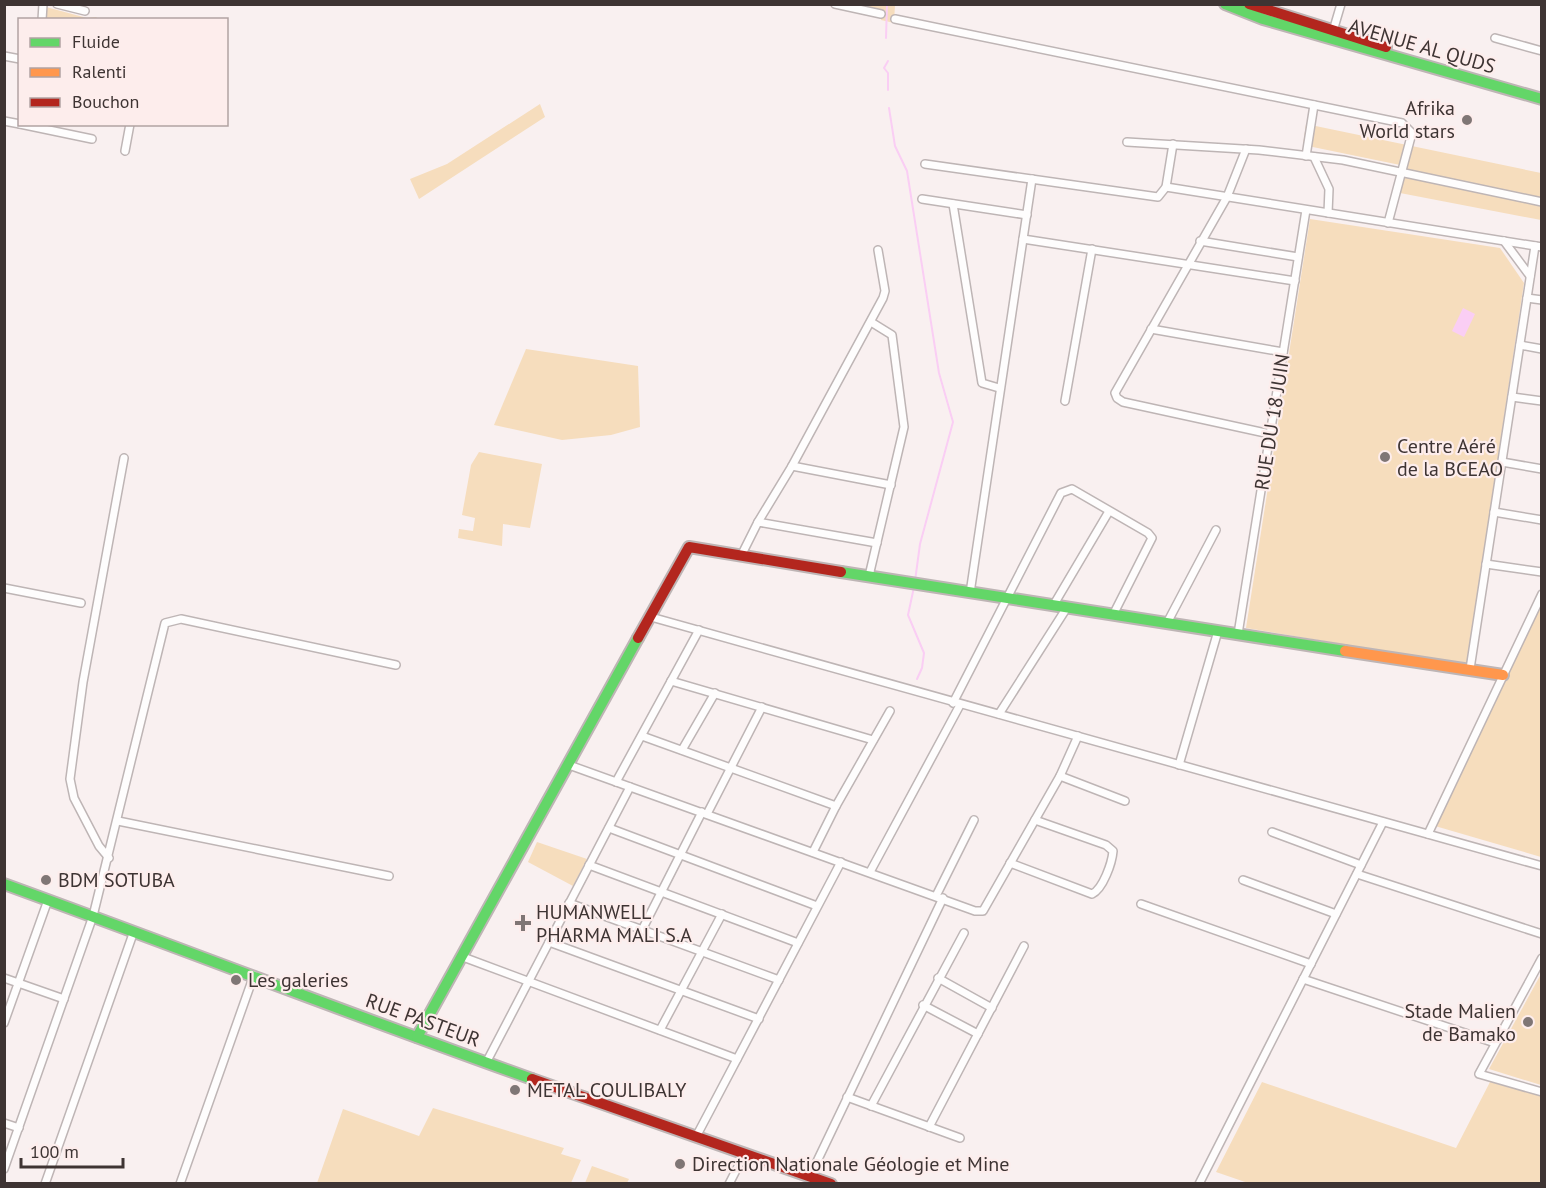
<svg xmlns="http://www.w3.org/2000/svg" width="1546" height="1188" font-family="'PT Sans',sans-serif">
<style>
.green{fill:#f6ddbd}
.water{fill:#facef4}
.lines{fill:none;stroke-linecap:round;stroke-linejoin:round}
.stream{stroke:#facef4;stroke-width:2}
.street-casing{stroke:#beb5b5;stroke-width:10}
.fast-casing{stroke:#beb5b5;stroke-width:14}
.slow-casing{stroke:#beb5b5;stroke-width:14}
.jam-casing{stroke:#beb5b5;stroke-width:14}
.street{stroke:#fefdfd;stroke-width:7}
.fast{stroke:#63d668;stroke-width:10}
.slow{stroke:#ff974d;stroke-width:10}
.jam{stroke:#b3261e;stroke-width:10}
.poi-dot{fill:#7f7675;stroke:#fdedec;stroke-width:2}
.labels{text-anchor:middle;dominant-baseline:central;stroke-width:4.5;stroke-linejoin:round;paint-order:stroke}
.street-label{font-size:20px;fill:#3e3433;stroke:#fdedec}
.poi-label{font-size:20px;fill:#3e3433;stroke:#fdedec;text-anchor:start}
</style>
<rect width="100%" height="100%" fill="#f9f0f0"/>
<g class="green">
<path d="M851,5h44l-1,18 -13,-3v-9z"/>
<path d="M46,7l41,11 9,-1 2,2 -53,1z"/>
<path d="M540,104l5,13 -126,82 -9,-20 37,-15z"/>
<path d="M1306,124l235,49v47l-141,-27 5,-27 -102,-21z"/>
<path d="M1310,219l190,29 24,35 -57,382 -221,-37z"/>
<path d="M526,349l112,17 2,61 -29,8 -49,5 -68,-15z"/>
<path d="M479,452l63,12 -12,64 -27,-4 -1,22 -44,-8 1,-9 14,2 2,-13 -13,-3 9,-50z"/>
<path d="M1541,604v253l-106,-31z"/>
<path d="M537,842l50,17 -14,27 -45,-24z"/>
<path d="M1541,974v111l-52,-16z"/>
<path d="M1262,1082l194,66 34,-66 51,14v87l-290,1 -35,-12z"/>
<path d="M433,1108l131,40 -3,6 20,6 -10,23h-254l26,-74 76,27z"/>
<path d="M592,1166l37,13 -2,4h-42z"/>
</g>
<path class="water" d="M1463,308l12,6 -11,23 -12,-6z"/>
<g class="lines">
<g class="stream">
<path d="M886,38l1,-34"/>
<path d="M888,90v-17l-4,-5 4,-7"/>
<path d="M889,108l6,38 12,25 32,202 14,49 -33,122 -5,37"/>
<path d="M914,587l-6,28 16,38 -2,15 -5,11"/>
</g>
<defs>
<g id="street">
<path d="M57,4l28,7"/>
<path d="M835,4l46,10"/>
<path d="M895,19l507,104 10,10 -24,90"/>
<path d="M42,20l1,-16"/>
<path d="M1333,31l8,-27"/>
<path d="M1495,38l47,13"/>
<path d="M4,56l16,3"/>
<path d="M4,121l16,3"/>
<path d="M20,124l72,15"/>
<path d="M1127,142l132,8 84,10 199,42"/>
<path d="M1246,149l-19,48 -112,196 2,5 6,4 147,32"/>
<path d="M125,151l5,-27"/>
<path d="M1306,156l8,-51"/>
<path d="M1314,157l15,32 -1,24"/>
<path d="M925,164l233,33 8,-10 7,-43"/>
<path d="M1166,187l376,60"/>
<path d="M922,199l105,16"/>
<path d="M953,204l29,179 17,5"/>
<path d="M1023,239l272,42"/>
<path d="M1200,241l98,16"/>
<path d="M1504,241l26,35"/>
<path d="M1527,298l15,2"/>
<path d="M1151,329l132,23"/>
<path d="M1520,345l22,4"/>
<path d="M1512,397l30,4"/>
<path d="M1065,401l27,-152"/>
<path d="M1502,462l40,7"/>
<path d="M792,466l91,-168 2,-7 -7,-41"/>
<path d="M1494,512l48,8"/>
<path d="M758,522l34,-56 99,19"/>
<path d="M741,556l17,-34 119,21"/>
<path d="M1486,564l56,8"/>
<path d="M869,576l35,-149 -12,-92 -21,-13"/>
<path d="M4,588l77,15"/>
<path d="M970,593l62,-414"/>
<path d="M1053,606l55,-93"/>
<path d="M651,617l891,249"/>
<path d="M1167,623l49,-93"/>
<path d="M1238,634l68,-424"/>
<path d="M1470,669l65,-423"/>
<path d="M671,681l202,59"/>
<path d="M953,703l108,-210 11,-4 76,44 4,5 -39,77"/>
<path d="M999,714l67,-105"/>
<path d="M642,736l194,70"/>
<path d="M682,750l33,-57"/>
<path d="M569,765l406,146h8l77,-135 18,-40"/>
<path d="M1179,765l39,-134"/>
<path d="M1060,776l65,25"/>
<path d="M616,782l83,-152"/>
<path d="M707,814l55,-107"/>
<path d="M118,821l271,55"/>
<path d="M609,828l208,78"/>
<path d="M1272,832l89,33"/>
<path d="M1428,834l114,-240"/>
<path d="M813,852l23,-46 54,-95"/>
<path d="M109,858l-10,-12 -25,-48 -4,-19 13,-97 41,-224"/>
<path d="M1010,863l82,31c11,-5 20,-31 21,-43l-7,-6 -71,-25"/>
<path d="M589,865l209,78"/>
<path d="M870,872l90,-167"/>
<path d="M1357,874l185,60"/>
<path d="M1243,880l93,34"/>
<path d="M936,896l38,-76"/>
<path d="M569,903l210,77"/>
<path d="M1141,904l170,60"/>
<path d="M642,930l60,-118"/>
<path d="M549,942l210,77"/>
<path d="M463,957l274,102"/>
<path d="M1542,958l-63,116 63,18"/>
<path d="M4,978l60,21"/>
<path d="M938,978l54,30"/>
<path d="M1303,979l192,64"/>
<path d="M923,1005l55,29"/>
<path d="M4,1023l44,-123"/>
<path d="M660,1030l62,-116"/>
<path d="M486,1063l144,-276"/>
<path d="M847,1097l113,41"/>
<path d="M871,1106l93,-173"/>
<path d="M4,1123l15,5"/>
<path d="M929,1127l95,-181"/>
<path d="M697,1135l144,-273"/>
<path d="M4,1169l89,-253 72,-293 16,-4 215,46"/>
<path d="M810,1176l133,-278"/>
<path d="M45,1184l89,-253"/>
<path d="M180,1184l74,-209"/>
<path d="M729,1184l16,-31"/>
<path d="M1199,1184l184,-362"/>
</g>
<g id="fast">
<path d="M1225,4l38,15 279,80"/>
<path d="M841,572l504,79"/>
<path d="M4,884c176,64 351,132 528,195"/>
<path d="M417,1037l221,-399"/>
</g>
<path id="slow" d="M1345,651l158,24"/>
<g id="jam">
<path d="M1249,4l137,43"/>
<path d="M638,638l51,-91 152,25"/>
<path d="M532,1079l299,105"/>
</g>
</defs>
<use href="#street" class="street-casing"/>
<use href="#fast" class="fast-casing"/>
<use href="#slow" class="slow-casing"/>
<use href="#jam" class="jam-casing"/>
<use href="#street" class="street"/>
<use href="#fast" class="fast"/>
<use href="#slow" class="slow"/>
<use href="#jam" class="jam"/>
</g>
<g class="poi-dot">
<circle cx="1467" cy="120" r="6"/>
<circle cx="1385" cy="457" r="6"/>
<circle cx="46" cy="880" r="6"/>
<path d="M520 914h6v6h6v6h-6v6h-6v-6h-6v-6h6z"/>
<circle cx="236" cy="980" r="6"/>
<circle cx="1528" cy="1022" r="6"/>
<circle cx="515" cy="1090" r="6"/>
<circle cx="680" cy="1164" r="6"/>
</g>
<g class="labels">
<g class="street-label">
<text transform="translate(1422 46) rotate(16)">AVENUE AL QUDS</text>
<text transform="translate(1272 422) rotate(-81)">RUE DU 18 JUIN</text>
<text transform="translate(423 1020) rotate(20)">RUE PASTEUR</text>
</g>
<g class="poi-label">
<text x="1455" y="108" text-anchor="end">Afrika<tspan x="1455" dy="23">World stars</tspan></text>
<text x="1397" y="446">Centre Aéré<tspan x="1397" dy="23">de la BCEAO</tspan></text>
<text x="58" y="880">BDM SOTUBA</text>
<text x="536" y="912">HUMANWELL<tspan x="536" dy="23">PHARMA MALI S.A</tspan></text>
<text x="248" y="980">Les galeries</text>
<text x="1516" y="1011" text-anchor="end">Stade Malien<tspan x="1516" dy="23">de Bamako</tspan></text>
<text x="527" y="1090">METAL COULIBALY</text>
<text x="692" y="1164">Direction Nationale Géologie et Mine</text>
</g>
</g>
<rect width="1546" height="1188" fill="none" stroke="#3e3433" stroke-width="12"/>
<rect x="18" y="18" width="210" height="108" fill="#fdedec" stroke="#b1a3a2" stroke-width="1.5"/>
<rect x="30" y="38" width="30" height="9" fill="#63d668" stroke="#b1a3a2" stroke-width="1.5"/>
<text x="72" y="48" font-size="18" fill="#3e3433">Fluide</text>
<rect x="30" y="68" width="30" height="9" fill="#ff974d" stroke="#b1a3a2" stroke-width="1.5"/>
<text x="72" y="78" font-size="18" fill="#3e3433">Ralenti</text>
<rect x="30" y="98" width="30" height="9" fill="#b3261e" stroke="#b1a3a2" stroke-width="1.5"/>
<text x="72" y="108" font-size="18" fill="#3e3433">Bouchon</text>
<path d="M21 1158v9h102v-9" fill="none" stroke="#3e3433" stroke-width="3"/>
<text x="30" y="1158" font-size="18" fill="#3e3433" stroke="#fdedec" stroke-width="4.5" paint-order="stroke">100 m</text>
</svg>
